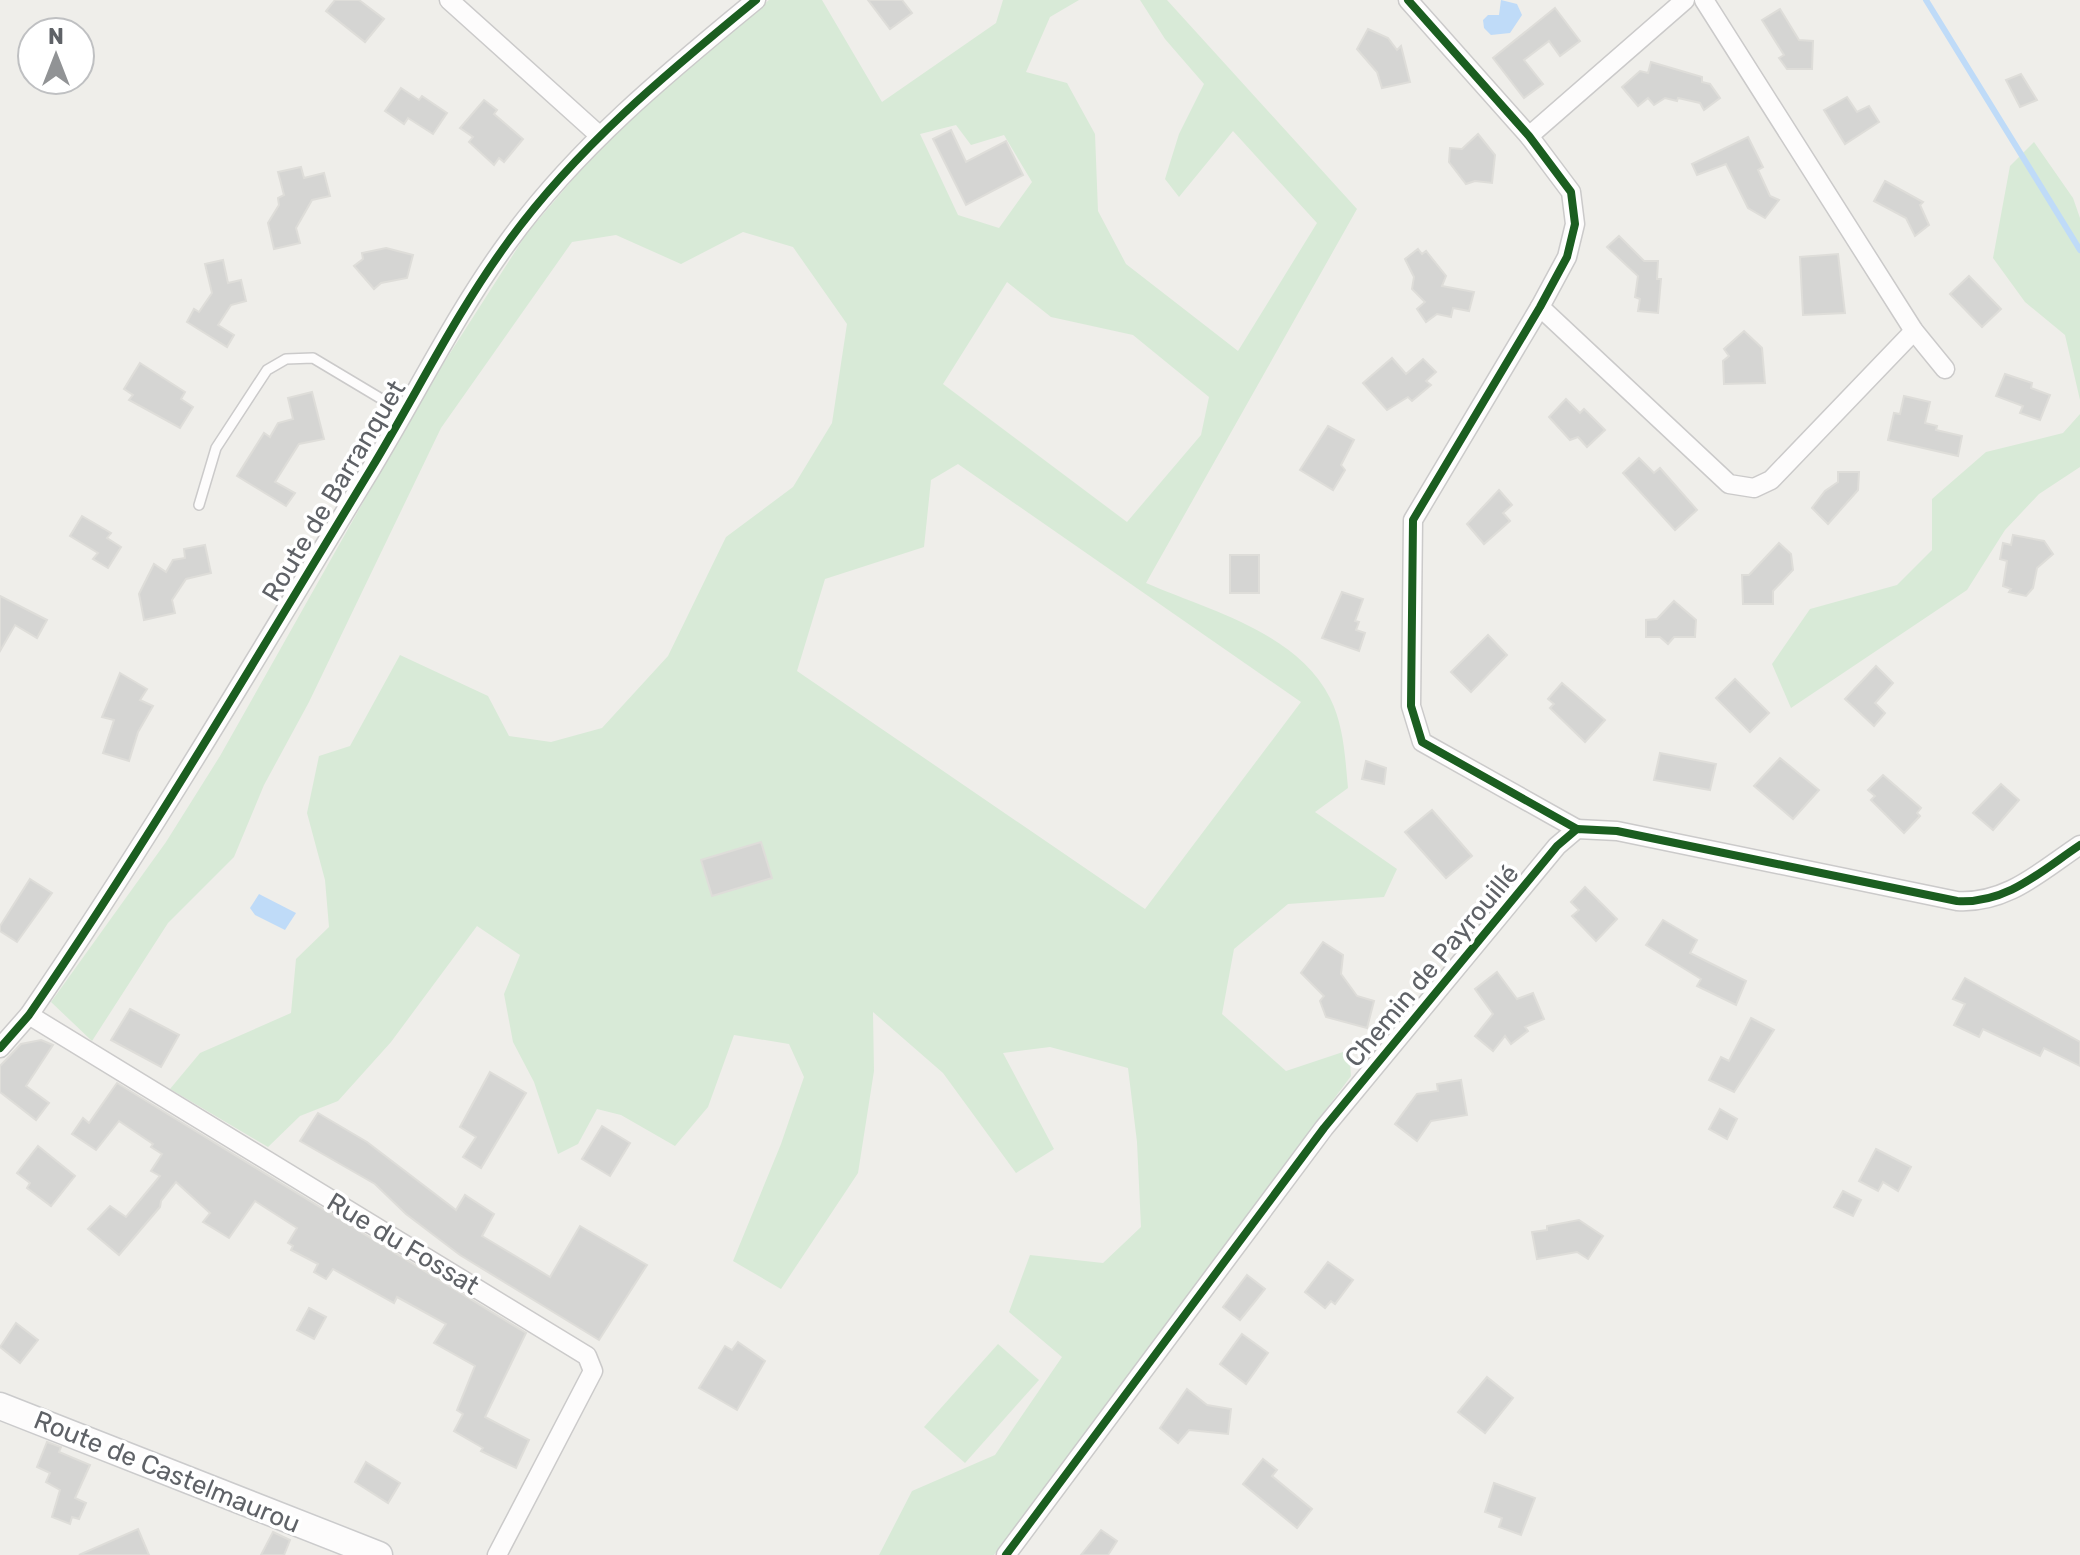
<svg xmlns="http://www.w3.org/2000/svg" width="2080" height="1555" font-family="Rubik,sans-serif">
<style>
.green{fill:#d8ead7;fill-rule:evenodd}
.water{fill:#bfdbf8}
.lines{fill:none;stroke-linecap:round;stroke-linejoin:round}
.stream{stroke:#bfdbf8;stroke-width:6}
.building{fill:#d5d5d3;stroke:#deddd9;stroke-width:2}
.lane-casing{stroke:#cbcaca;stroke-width:12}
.street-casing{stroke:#cbcaca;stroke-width:21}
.secondary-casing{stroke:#cbcbcc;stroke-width:29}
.lane{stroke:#fdfcfc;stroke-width:9}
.street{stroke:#fdfcfc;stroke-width:18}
.secondary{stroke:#fdfcfc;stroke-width:26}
.cycleway-casing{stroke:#fff;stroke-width:13}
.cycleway{stroke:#1b5e20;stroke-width:8}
.labels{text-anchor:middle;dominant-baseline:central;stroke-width:7;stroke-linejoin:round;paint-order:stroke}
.street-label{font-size:26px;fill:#5f6267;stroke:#fff}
</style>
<rect width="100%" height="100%" fill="#efeeea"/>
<g class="green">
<path d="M769,0h53l60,102 114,-79 7,-23h76l-29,17 -24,55 41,11 28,51 3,77 28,53 112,87 79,-128 -84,-92 -54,66 -14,-18 14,-45 25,-50 -39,-45 -25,-39h27l190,209 -211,374c62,27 151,49 184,115 14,28 15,59 18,90l-33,24 82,57 -13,28 -96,7 -54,45 -12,65 64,57 63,-21 2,26 -357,479h-115l33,-64 83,-36 67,-98 -53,-45 21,-57 73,8 38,-36 -4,-85 -9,-74 -78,-21 -47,6 51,96 -38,24 -73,-100 -70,-61 1,59 -16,102 -77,116 -48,-28 48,-117 23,-67 -15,-33 -55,-9 -26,72 -33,39 -54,-31 -24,-6 -19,35 -20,10 -24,-72 -21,-40 -9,-48 16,-39 -43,-29 -86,116 -53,59 -38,15 -32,31 -98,-58 30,-36 91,-40 5,-54 33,-32 -4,-47 -18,-67 12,-57 31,-10 50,-91 88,41 21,40 42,6 51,-14 66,-72 58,-119 67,-50 39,-64 15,-99 -54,-77 -50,-15 -62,32 -65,-29 -44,7 -131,186 -132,274 -45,83 -30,72 -66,66 -76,118 -41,-39 115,-160 54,-86 207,-367 100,-156 94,-110zM956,125l15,20 33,-10 28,47 -33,46 -41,-13 -38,-81zM1007,282l44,35 82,18 76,62 -8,38 -74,87 -184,-138zM958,464l343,238 -156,207 -348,-238 28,-92 99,-32 7,-67z"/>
<path d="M2034,142l39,56 7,20v182l-15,-65 -40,-33 -32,-44 17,-92z"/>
<path d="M2080,414v53l-41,27 -34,36 -38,60 -176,118 -19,-44 38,-55 87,-24 35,-35v-51l54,-47 77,-19z"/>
<path d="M998,1344l41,36 -74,83 -41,-36z"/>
</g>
<g class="water">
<path d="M1501,0l16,4 5,11 -12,18 -19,2 -7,-7 -1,-8 5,-5h11z"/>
<path d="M259,894l37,19 -11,17 -30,-15 -5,-7z"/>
</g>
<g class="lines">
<path class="stream" d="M1926,0l154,250"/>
</g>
<g class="building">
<path d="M335,0h24l25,19 -19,23 -39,-31z"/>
<path d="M868,0h34l10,13 -22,16z"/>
<path d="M1555,8l25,33 -20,15 -11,-15 -25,19 19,24 -19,14 -31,-40z"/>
<path d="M1780,9l19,31 14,1 -1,28h-25l-8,-11 5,-3 -22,-35z"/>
<path d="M1368,29l20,9 9,12 4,-4 9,36 -28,6 -5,-16 -20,-23z"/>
<path d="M1651,62l51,15v5l8,2 10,14 -16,12 -4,-7 -22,-5 -1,3 -12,-3 -11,7 -6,-7 -10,8 -16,-19 18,-16 8,2z"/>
<path d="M2021,74l16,26 -17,7 -14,-27z"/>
<path d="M401,88l18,12 3,-4 25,17 -14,21 -25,-16 -4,6 -19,-13z"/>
<path d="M1847,97l10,15 12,-6 10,16 -34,22 -21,-34z"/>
<path d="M484,100l13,10 -3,4 29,25 -19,23 -5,-4 -5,7 -25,-23 4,-5 -13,-9z"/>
<path d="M951,130l15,32 40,-21 17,34 -57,30 -33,-66z"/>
<path d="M1478,134l17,21 -3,28 -17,-2 -9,3 -17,-22 1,-14 12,1z"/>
<path d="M1748,137l15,30 -5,3 12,26 9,4 -14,18 -17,-10 -22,-44 -29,11 -5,-11z"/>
<path d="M301,167l3,11 20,-5 6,23 -18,4 -16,28 4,15 -26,6 -6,-26 11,-18 -1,-7 6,-3 -6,-23z"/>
<path d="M1885,181l38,21 -3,3 9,20 -14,11 -9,-18 -32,-17z"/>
<path d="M1619,236l25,25h14l-1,18h4l-3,34 -20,-2 2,-12 -5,-2 3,-21 -31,-29z"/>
<path d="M386,248l27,7 -6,23 -26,5 -7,6 -20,-23 9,-7 -1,-6z"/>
<path d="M1418,249l4,5 4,-3 20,25 -4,10 32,6 -5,19 -16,-3 -2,9 -14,-3 -11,8 -9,-13 8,-7 -13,-13 2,-12 -9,-18z"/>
<path d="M1838,254l7,59 -42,2 -3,-58z"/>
<path d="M223,260l5,23 13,-3 5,21 -15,4 -13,20 16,10 -7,12 -40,-25 7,-13 5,3 13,-19 -7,-29z"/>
<path d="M1969,276l32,33 -19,18 -32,-33z"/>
<path d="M1744,331l18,17 3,35 -41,1 -1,-23 6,-5 -5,-7z"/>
<path d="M1392,358l14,16 17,-15 13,13 -10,9 5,4 -19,16 -4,-4 -21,13 -24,-27z"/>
<path d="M140,363l45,29 -4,7 12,8 -13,21 -51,-28 4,-5 -9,-6z"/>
<path d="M2005,374l27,9 -1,5 19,7 -10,25 -20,-7 3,-7 -27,-10z"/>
<path d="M312,392l12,47 -25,5 -24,38 20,11 -9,13 -49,-30 27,-43 6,4 8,-14 15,-4 -5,-21z"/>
<path d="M1904,396l26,6 -5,21 12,3 -1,4 26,6 -4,20 -70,-16 6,-27 6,1z"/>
<path d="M1566,399l14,14 4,-4 21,21 -18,17 -9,-10 -8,3 -21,-23z"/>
<path d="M1328,426l26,14 -13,25 4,5 -12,20 -33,-20z"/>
<path d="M1639,458l15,15 6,-5 37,42 -22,20 -52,-57z"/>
<path d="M1838,472h21l-1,18 -30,34 -16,-16 13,-17 13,-9z"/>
<path d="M1499,490l13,15 -9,8 7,8 -26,23 -17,-20z"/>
<path d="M82,516l29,17 -4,5 14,9 -13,21 -15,-9 5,-6 -28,-17z"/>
<path d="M2013,535l31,6 9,13 -16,14 -4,20 -7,8 -17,-4 2,-3 -8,-3 4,-25 -7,-2 3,-16 8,2z"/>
<path d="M1779,543l12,11 2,16 -20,21v13h-30l-1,-29h7z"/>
<path d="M205,545l6,28 -25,6 -14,21 3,13 -31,7 -5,-26 15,-30 12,8 7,-12 12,-2 -1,-9z"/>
<rect x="1230" y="555" width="29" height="38"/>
<path d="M1342,592l21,7 -8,22 4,1 -3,8 9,3 -6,18 -37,-13z"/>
<path d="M0,596l47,24 -10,18 -22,-13 -15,26z"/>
<path d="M1674,601l22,19 -1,17h-21l-6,7 -8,-7h-14v-17l11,-1z"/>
<path d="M1488,635l19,20 -36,37 -20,-20z"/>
<path d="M1876,666l17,17 -18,20 10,10 -11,13 -29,-27z"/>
<path d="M120,673l27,16 -7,11 13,6 -15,26 -9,29 -26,-8 11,-33 -12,-3z"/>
<path d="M1735,679l34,34 -19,19 -34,-34z"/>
<path d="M1562,683l43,37 -20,22 -35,-34 4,-4 -6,-5z"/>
<path d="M1660,753l56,11 -6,26 -56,-10z"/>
<path d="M1780,758l39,32 -26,29 -39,-33z"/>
<path d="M1366,761l20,7 -2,16 -22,-5z"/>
<path d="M1883,775l38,33 -4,5 3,3 -16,17 -33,-33 4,-4 -7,-6z"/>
<path d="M2001,784l18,16 -26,30 -20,-17z"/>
<path d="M1432,810l40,46 -26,22 -41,-46z"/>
<path d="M761,842l11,36 -60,18 -11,-36z"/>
<path d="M30,879l22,14 -35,49 -17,-11v-5z"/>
<path d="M1585,887l32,32 -21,22 -24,-25 7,-6 -8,-8z"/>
<path d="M1663,920l34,20 -7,13 56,28 -10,24 -39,-19 4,-7 -55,-34z"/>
<path d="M1323,942l20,13 -2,19 16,22 17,5 -7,27 -41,-11 -6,-16 4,-5 -23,-23z"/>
<path d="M1497,972l20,27 16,-6 11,26 -19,8 3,4 -17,13 -6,-8 -12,15 -18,-15 18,-22 -18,-25z"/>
<path d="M1965,978l115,64v24l-36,-18 -4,8 -57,-27 -4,8 -25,-12 11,-21 -12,-5z"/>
<path d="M130,1009l49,26 -18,32 -50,-27z"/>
<path d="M1751,1018l23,12 -40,62 -25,-12 12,-23 8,4z"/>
<path d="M41,1040l12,5 -27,41 23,17 -13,17 -36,-28v-26l21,-22z"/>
<path d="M490,1072l36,21 -45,75 -18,-11 13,-20 -16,-10z"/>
<path d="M1461,1080l6,35 -36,6 -14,20 -22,-17 22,-30 21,-3 -1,-7z"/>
<path d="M117,1083l409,250 -41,84 44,23 -13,28 -35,-17 2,-3 -29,-17 9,-17 -6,-4 18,-44 -41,-23 12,-19 -49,-27 -3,6 -61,-34 -7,10 -12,-7 4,-8 -27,-14 2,-4 -5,-3 9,-15 -42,-27 -26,37 -26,-16 7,-9 -34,-31 -15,19 -1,6 -41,48 -31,-26 22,-23 16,11 34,-41 -9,-5 11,-17 -11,-7 2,-3 -34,-23 -23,29 -24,-16 11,-16 6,5z"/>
<path d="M1720,1109l17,10 -10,20 -18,-10z"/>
<path d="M318,1113l49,29 89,68 9,-15 29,19 -12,22 68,41 30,-51 67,39 -48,75 -139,-85 -54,-41 -31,-30 -75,-43z"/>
<path d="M602,1126l28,17 -20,33 -28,-17z"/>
<path d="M38,1146l37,30 -24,30 -24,-18 3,-5 -13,-10z"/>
<path d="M1876,1149l35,18 -13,24 -15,-9 -5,9 -19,-10z"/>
<path d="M1843,1191l18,9 -8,16 -19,-9z"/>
<path d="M1579,1220l24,16 -15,23 -11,-7 -40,7 -5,-27 15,-2v-4z"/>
<path d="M1328,1262l25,18 -18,24 -4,-3 -6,7 -20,-16z"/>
<path d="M1247,1275l18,14 -25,31 -17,-13z"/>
<path d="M309,1308l17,9 -12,22 -17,-9z"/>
<path d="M16,1323l22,17 -18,23 -20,-16z"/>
<path d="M1242,1334l26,19 -22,31 -26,-20z"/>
<path d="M738,1342l27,19 -28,49 -38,-22 26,-42 7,4z"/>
<path d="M1487,1377l26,21 -28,35 -27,-21z"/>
<path d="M1187,1389l20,16 24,4 -3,25 -39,-4 -11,13 -18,-15z"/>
<path d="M47,1442l14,5 -2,5 31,13 -15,33 11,5 -7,16 -7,-2 -2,7 -18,-7 8,-27 -14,-8 4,-9 -13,-6z"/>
<path d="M1263,1459l14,11 -5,6 40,33 -15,19 -54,-44z"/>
<path d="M366,1462l34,21 -12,20 -33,-21z"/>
<path d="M1494,1483l41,15 -14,37 -22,-8 3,-9 -17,-6z"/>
<path d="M138,1529l11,26h-70z"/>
<path d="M1101,1530l16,11 -9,14h-27z"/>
<path d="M273,1532l17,8 -6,15h-23z"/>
</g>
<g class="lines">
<defs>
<path id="lane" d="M199,505l17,-57 51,-78 19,-11 27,-1 92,55"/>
<g id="street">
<path d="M449,0l151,136"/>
<path d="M1408,0l121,136 42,56 4,32 -8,33 -27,50 -127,213 -2,186 11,36 155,87"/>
<path d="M1704,0l210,331 31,38"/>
<path d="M1529,136l156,-136"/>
<path d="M1540,307l189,177 25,4 17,-8 143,-149"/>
<path d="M29,1015l558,341 6,15 -96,184"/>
<path d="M0,1048l29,-33c122,-178 230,-362 342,-546 46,-76 85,-156 137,-227 68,-94 159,-169 248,-242"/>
<path d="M1006,1555l318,-427 233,-282 20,-17 40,2 340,70c50,3 84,-30 123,-56"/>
</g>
<path id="secondary" d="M0,1406l379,149"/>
</defs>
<use href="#lane" class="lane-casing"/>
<use href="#street" class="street-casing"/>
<use href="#secondary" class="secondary-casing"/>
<use href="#lane" class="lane"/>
<use href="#street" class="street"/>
<use href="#secondary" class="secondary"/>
<defs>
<g id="cycleway">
<path d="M1408,0l121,136 42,56 4,32 -8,33 -27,50 -127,213 -2,186 11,36 155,87"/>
<path d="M0,1048l29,-33c122,-178 230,-362 342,-546 46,-76 85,-156 137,-227 68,-94 159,-169 248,-242"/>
<path d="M1006,1555l318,-427 233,-282 20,-17 40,2 340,70c50,3 84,-30 123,-56"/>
</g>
</defs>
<use href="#cycleway" class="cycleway-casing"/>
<use href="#cycleway" class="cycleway"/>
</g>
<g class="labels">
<g class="street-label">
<text transform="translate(334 491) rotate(-59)">Route de Barranquet</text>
<text transform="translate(1432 966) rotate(-50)">Chemin de Payrouillé</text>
<text transform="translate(403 1244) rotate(31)">Rue du Fossat</text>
<text transform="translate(167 1472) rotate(22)">Route de Castelmaurou</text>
</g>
</g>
<g transform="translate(56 56)"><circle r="38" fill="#ffffff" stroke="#bfc0c2" stroke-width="2"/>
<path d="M0-6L14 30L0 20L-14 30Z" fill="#919395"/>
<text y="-12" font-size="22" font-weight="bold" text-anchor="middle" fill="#5f6267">N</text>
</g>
</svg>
